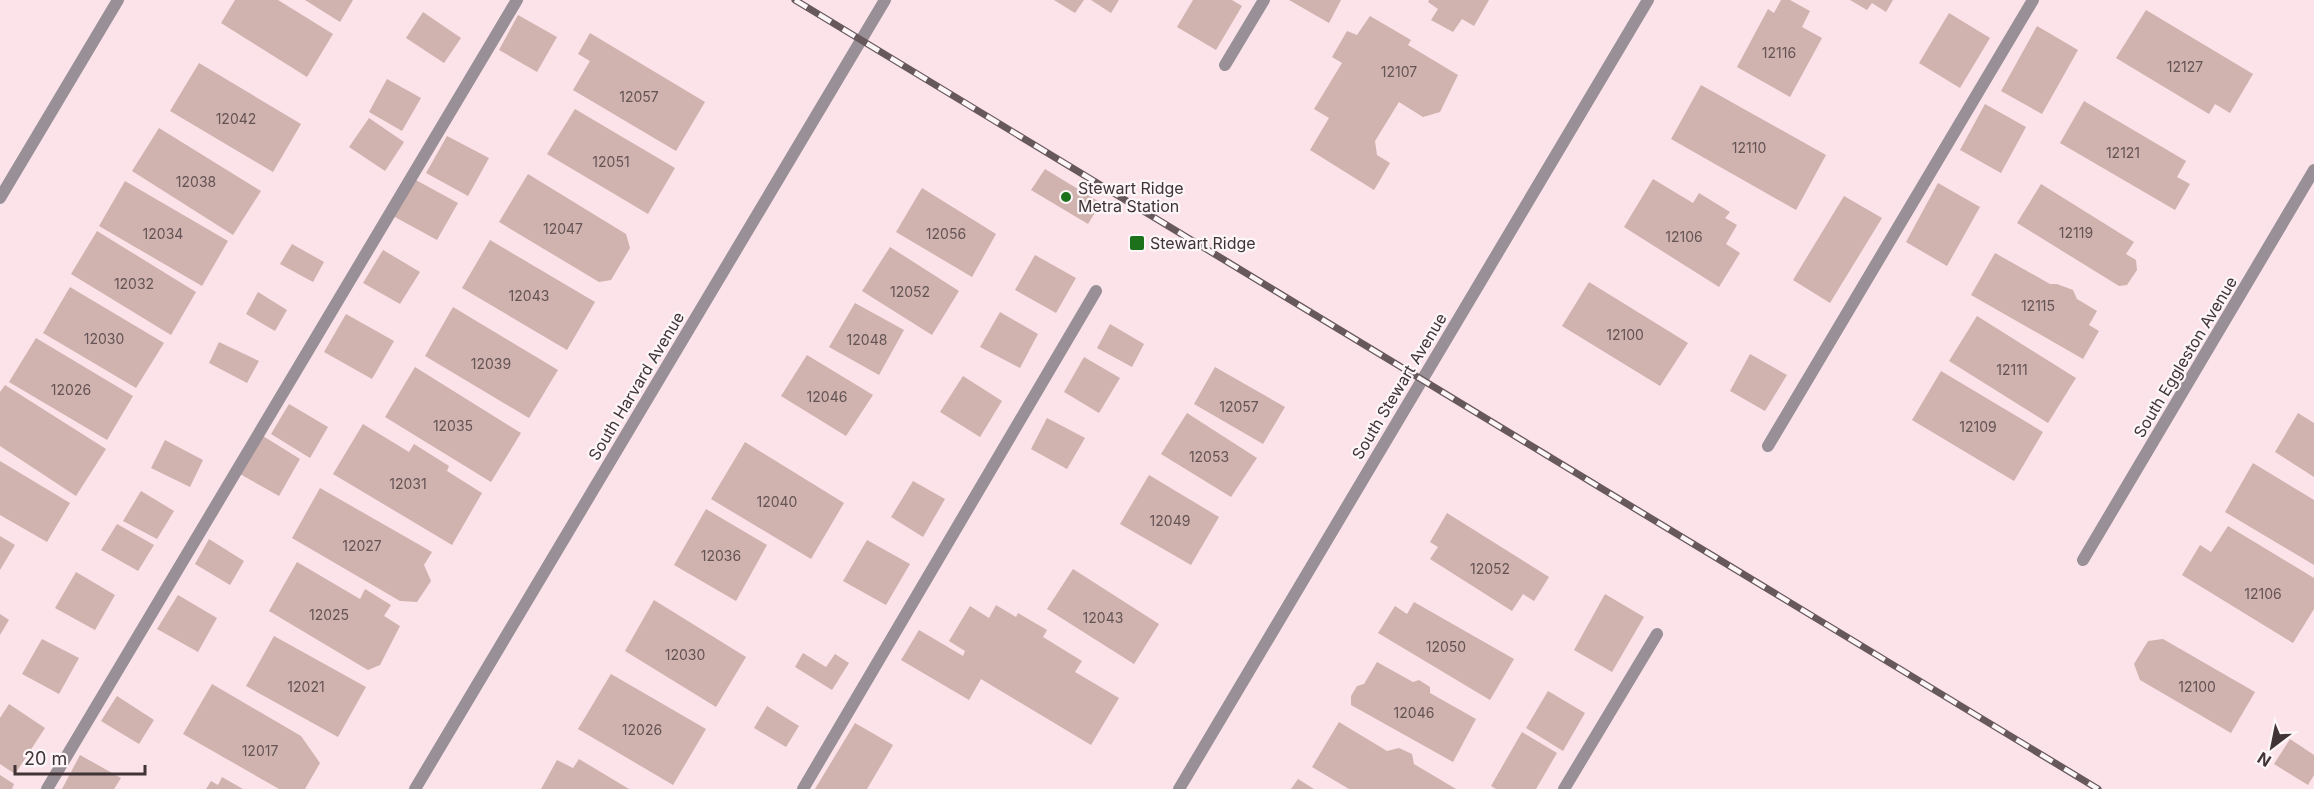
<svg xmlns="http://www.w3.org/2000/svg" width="2314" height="789" font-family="Inter,sans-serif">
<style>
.building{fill:#d0b2ae}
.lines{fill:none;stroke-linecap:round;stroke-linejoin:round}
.service{stroke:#988f97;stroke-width:12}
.minor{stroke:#988f97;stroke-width:12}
.rail-casing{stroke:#67585c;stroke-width:7}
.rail{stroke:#fcf6f8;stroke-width:4.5;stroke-dasharray:14;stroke-linecap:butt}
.poi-dot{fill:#1d711b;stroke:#fcf6f8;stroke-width:2}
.labels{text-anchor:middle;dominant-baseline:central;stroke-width:4.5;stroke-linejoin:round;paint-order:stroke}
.number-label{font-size:14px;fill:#645455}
.poi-label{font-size:16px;fill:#403437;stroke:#fcf6f8;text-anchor:start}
.street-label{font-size:16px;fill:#403437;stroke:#fcf6f8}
</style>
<rect width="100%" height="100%" fill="#fce3ea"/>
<g class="building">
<path d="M235,0h43l55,34 -26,43 -86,-54z"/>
<path d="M305,0h48l-13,22z"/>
<path d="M1054,0h30l-9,13z"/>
<path d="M1091,0h28l-8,13z"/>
<path d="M1193,0h39l10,6 -26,44 -39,-23z"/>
<path d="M1289,0h52l-12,23z"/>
<path d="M1429,0h60l-15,26 -12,-7 -9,13 -22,-12 7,-11 -10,-7z"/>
<path d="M1781,0h9l20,11 -8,16 20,11 -32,59 -53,-30 31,-58 6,4z"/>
<path d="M1850,0h43l-7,12 -14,-9 -5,7z"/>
<path d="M2146,10l107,64 -23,39 -15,-9 -6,10 -93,-56z"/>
<path d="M423,12l38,26 -17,25 -38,-25z"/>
<path d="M1949,13l41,25 -30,50 -41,-25z"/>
<path d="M518,15l39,22 -20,35 -38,-22z"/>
<path d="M1370,16l41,24 -3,5 50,30 -18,37 -17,5 -24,-15 -24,39 2,14 13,8 -16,27 -64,-40 19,-32 -15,-9 28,-46 -10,-6 15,-26 10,4z"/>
<path d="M2037,26l41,24 -36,64 -41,-23z"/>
<path d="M590,33l115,69 -29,49 -103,-61 17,-29 -12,-7z"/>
<path d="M199,63l102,61 -28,48 -103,-61z"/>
<path d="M387,79l34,19 -19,33 -33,-19z"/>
<path d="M1701,85l125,70 -30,55 -125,-71z"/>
<path d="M2084,101l102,60 -9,16 13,7 -15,26 -115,-67z"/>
<path d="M1985,104l41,23 -25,46 -41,-23z"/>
<path d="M575,109l100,59 -27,46 -101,-60z"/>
<path d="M369,118l35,24 -19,29 -36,-24z"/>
<path d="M159,128l102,63 -28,44 -101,-64z"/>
<path d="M447,136l42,22 -21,38 -42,-23z"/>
<path d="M1045,169l56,34 -13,21 -57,-34z"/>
<path d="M528,174l98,60 4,14 -19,32 -12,2 -100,-60z"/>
<path d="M414,179l44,24 -21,37 -44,-24z"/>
<path d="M1653,179l40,24 6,-10 31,19 -5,6 12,7 -11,19 14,9 -21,34 -95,-60z"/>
<path d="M125,181l103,60 -26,45 -103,-60z"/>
<path d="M1938,183l42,24 -33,59 -41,-24z"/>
<path d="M2041,184l93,58 -8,12 10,6 1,10 -10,15 -8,1 -102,-63z"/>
<path d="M922,188l74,46 -24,43 -76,-45z"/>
<path d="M1844,196l38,22 -52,85 -37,-23z"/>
<path d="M97,231l99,61 -25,43 -100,-61z"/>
<path d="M490,240l105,62 -28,48 -105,-62z"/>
<path d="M292,244l32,18 -11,20 -33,-18z"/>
<path d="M890,247l69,44 -27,44 -70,-44z"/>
<path d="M383,250l37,22 -20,32 -37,-21z"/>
<path d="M1995,253l55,31h7l16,6 4,9 20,12 -8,14 10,6 -16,28 -112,-64z"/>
<path d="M1035,255l41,23 -20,35 -41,-23z"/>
<path d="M1589,282l99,61 -28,43 -98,-60z"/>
<path d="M70,287l94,56 -28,45 -93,-55z"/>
<path d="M258,292l29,18 -12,21 -29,-17z"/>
<path d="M855,303l49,27 -25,45 -50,-28z"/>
<path d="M453,307l105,63 -29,48 -104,-62z"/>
<path d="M1000,312l38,22 -18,34 -40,-21z"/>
<path d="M346,314l48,27 -22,38 -48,-27z"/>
<path d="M1977,316l99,62 -28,45 -99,-62z"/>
<path d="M1110,324l34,20 -12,23 -35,-19z"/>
<path d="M36,338l97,58 -26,44 -98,-58z"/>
<path d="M219,342l40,19 -12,22 -38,-20z"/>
<path d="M1750,354l37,21 -22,36 -35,-20z"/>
<path d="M807,355l66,40 -27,41 -65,-40z"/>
<path d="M1084,357l36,21 -21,35 -35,-21z"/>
<path d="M415,367l106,66 -30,49 -106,-65z"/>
<path d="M1215,367l70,40 -22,37 -69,-40z"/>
<path d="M1941,371l102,61 -29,49 -102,-61z"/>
<path d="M963,376l39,25 -22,36 -40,-25z"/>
<path d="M5,385l101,64 -30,47 -76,-50v-54z"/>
<path d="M289,404l39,23 -18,31 -39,-24z"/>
<path d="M1187,413l70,45 -26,39 -70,-43z"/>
<path d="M2298,413l16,10v54l-39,-25z"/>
<path d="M1047,418l38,20 -18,31 -36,-20z"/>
<path d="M363,424l46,28 5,-8 35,22 -2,5 35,22 -30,52 -119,-71z"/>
<path d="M263,436l37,23 -21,37 -39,-22z"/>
<path d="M165,440l38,20 -13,27 -39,-19z"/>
<path d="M745,442l99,61 -33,56 -100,-60z"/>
<path d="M0,461l70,42 -23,39 -47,-27z"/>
<path d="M2253,463l61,37v65l-89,-53z"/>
<path d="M1149,475l70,42 -28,48 -71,-41z"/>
<path d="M913,481l32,18 -22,38 -32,-20z"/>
<path d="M320,488l112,64 -8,13 7,16 -14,21 -17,-1 -108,-63z"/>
<path d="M141,491l33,20 -17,28 -34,-18z"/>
<path d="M706,509l61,36 -31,56 -62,-36z"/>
<path d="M1447,513l102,64 -15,24 -11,-7 -11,17 -82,-52 8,-12 -8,-5z"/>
<path d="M117,524l37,21 -16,26 -37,-21z"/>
<path d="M2228,526l86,52v31l-21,34 -111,-68 18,-30 11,7z"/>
<path d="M0,536l15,9 -15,25z"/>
<path d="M209,539l35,22 -14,24 -35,-21z"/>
<path d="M867,540l43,24 -24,41 -43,-24z"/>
<path d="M297,562l63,37 5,-10 26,16 -7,11 16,10 -20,39 -12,5 -99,-59z"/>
<path d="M1073,569l86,55 -25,40 -87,-55z"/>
<path d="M76,572l39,23 -20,35 -40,-22z"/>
<path d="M1605,594l39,23 -32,55 -38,-22z"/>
<path d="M178,595l39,23 -19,34 -41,-23z"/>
<path d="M654,600l92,57 -30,50 -91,-56z"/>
<path d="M1414,602l100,57 -24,41 -112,-67 17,-27 12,8z"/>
<path d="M996,605l20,12 2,-4 29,17 -4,7 39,24 -7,11 44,26 -28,47 -110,-66 -12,21 -68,-40 18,-30 44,26 2,-5 -16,-10 21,-35 19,12z"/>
<path d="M0,614l9,6 -9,15z"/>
<path d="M274,636l92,51 -28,50 -92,-51z"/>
<path d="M42,639l37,19 -20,36 -37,-20z"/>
<path d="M2163,639l92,53 -24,41 -91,-53 -6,-16 14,-23z"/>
<path d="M803,653l23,14 9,-13 14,9 -17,27 -37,-23z"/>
<path d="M1377,662l36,20 6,-2 11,7v6l46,26 -23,43 -102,-57v-9l6,-10 7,-2z"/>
<path d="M611,674l95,55 -33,56 -95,-56z"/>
<path d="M212,684l89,52 19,27 -15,26h-26l-96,-55z"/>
<path d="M1548,691l37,22 -22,38 -37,-23z"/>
<path d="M117,696l37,24 -15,24 -38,-23z"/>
<path d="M9,704l36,24 -30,46 -15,-10v-46z"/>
<path d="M767,706l32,20 -13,21 -32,-19z"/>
<path d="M1339,722l48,29 12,-3 13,6 2,10 42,25h-107l-37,-22z"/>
<path d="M855,723l38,22 -26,44h-52z"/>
<path d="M1522,732l35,21 -21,36h-40l-5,-3z"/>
<path d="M2290,739l24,16v20l-6,10 -34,-21z"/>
<path d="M80,755l41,23 -7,11h-52z"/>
<path d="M579,759l50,30h-88l16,-29 16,8z"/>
<path d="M0,775l14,9 -2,5h-12z"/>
<path d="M222,777l21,12h-37l5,-8 7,4z"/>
<path d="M1298,779l16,10h-23z"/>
</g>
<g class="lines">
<g class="service">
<path d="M1225,65l39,-65"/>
<path d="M1768,446l265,-446"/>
<path d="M47,789l470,-789"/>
<path d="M803,789l293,-498"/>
<path d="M1564,789l93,-155"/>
</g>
<g class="minor">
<path d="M0,198l118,-198"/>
<path d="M2083,560l231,-390"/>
<path d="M415,789l470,-789"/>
<path d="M1179,789l469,-789"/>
</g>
<defs>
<path id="rail" d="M795,0l1303,789"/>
</defs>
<use href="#rail" class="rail-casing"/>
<use href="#rail" class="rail"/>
</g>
<g class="poi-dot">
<circle cx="1066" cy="197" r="6"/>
<rect x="1129" y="235" width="16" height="16" rx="3"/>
</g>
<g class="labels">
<g class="number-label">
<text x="1779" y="52">12116</text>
<text x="2185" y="66">12127</text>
<text x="1399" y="71">12107</text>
<text x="639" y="96">12057</text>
<text x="236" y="118">12042</text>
<text x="1749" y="147">12110</text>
<text x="2123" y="152">12121</text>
<text x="611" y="161">12051</text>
<text x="196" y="181">12038</text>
<text x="563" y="228">12047</text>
<text x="2076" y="232">12119</text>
<text x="163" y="233">12034</text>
<text x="946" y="233">12056</text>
<text x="1684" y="236">12106</text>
<text x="134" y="283">12032</text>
<text x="910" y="291">12052</text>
<text x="529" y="295">12043</text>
<text x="2038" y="305">12115</text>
<text x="1625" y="334">12100</text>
<text x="104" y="338">12030</text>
<text x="867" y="339">12048</text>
<text x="491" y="363">12039</text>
<text x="2012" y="369">12111</text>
<text x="71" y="389">12026</text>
<text x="827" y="396">12046</text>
<text x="1239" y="406">12057</text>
<text x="453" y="425">12035</text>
<text x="1978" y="426">12109</text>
<text x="1209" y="456">12053</text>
<text x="408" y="483">12031</text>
<text x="777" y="501">12040</text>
<text x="1170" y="520">12049</text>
<text x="362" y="545">12027</text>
<text x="721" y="555">12036</text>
<text x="1490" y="568">12052</text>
<text x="2263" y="593">12106</text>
<text x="329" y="614">12025</text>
<text x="1103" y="617">12043</text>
<text x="1446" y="646">12050</text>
<text x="685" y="654">12030</text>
<text x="306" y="686">12021</text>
<text x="2197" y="686">12100</text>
<text x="1414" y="712">12046</text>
<text x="642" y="729">12026</text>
<text x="260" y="750">12017</text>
</g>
<g class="poi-label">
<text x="1078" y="188">Stewart Ridge<tspan x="1078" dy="18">Metra Station</tspan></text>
<text x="1150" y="243">Stewart Ridge</text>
</g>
<g class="street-label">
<text transform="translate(2185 357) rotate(-59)">South Eggleston Avenue</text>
<text transform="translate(636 386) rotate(-59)">South Harvard Avenue</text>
<text transform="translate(1399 386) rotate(-59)">South Stewart Avenue</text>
</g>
</g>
<g transform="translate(2272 747) rotate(212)" stroke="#fcf6f8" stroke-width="4.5" paint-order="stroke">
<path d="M0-4.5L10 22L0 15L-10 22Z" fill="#403437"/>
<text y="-9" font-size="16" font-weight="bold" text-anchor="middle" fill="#403437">N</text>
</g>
<path d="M15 765v9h130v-9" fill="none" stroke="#403437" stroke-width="3"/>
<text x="24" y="765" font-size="18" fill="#403437" stroke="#fcf6f8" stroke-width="4.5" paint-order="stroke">20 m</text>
</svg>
